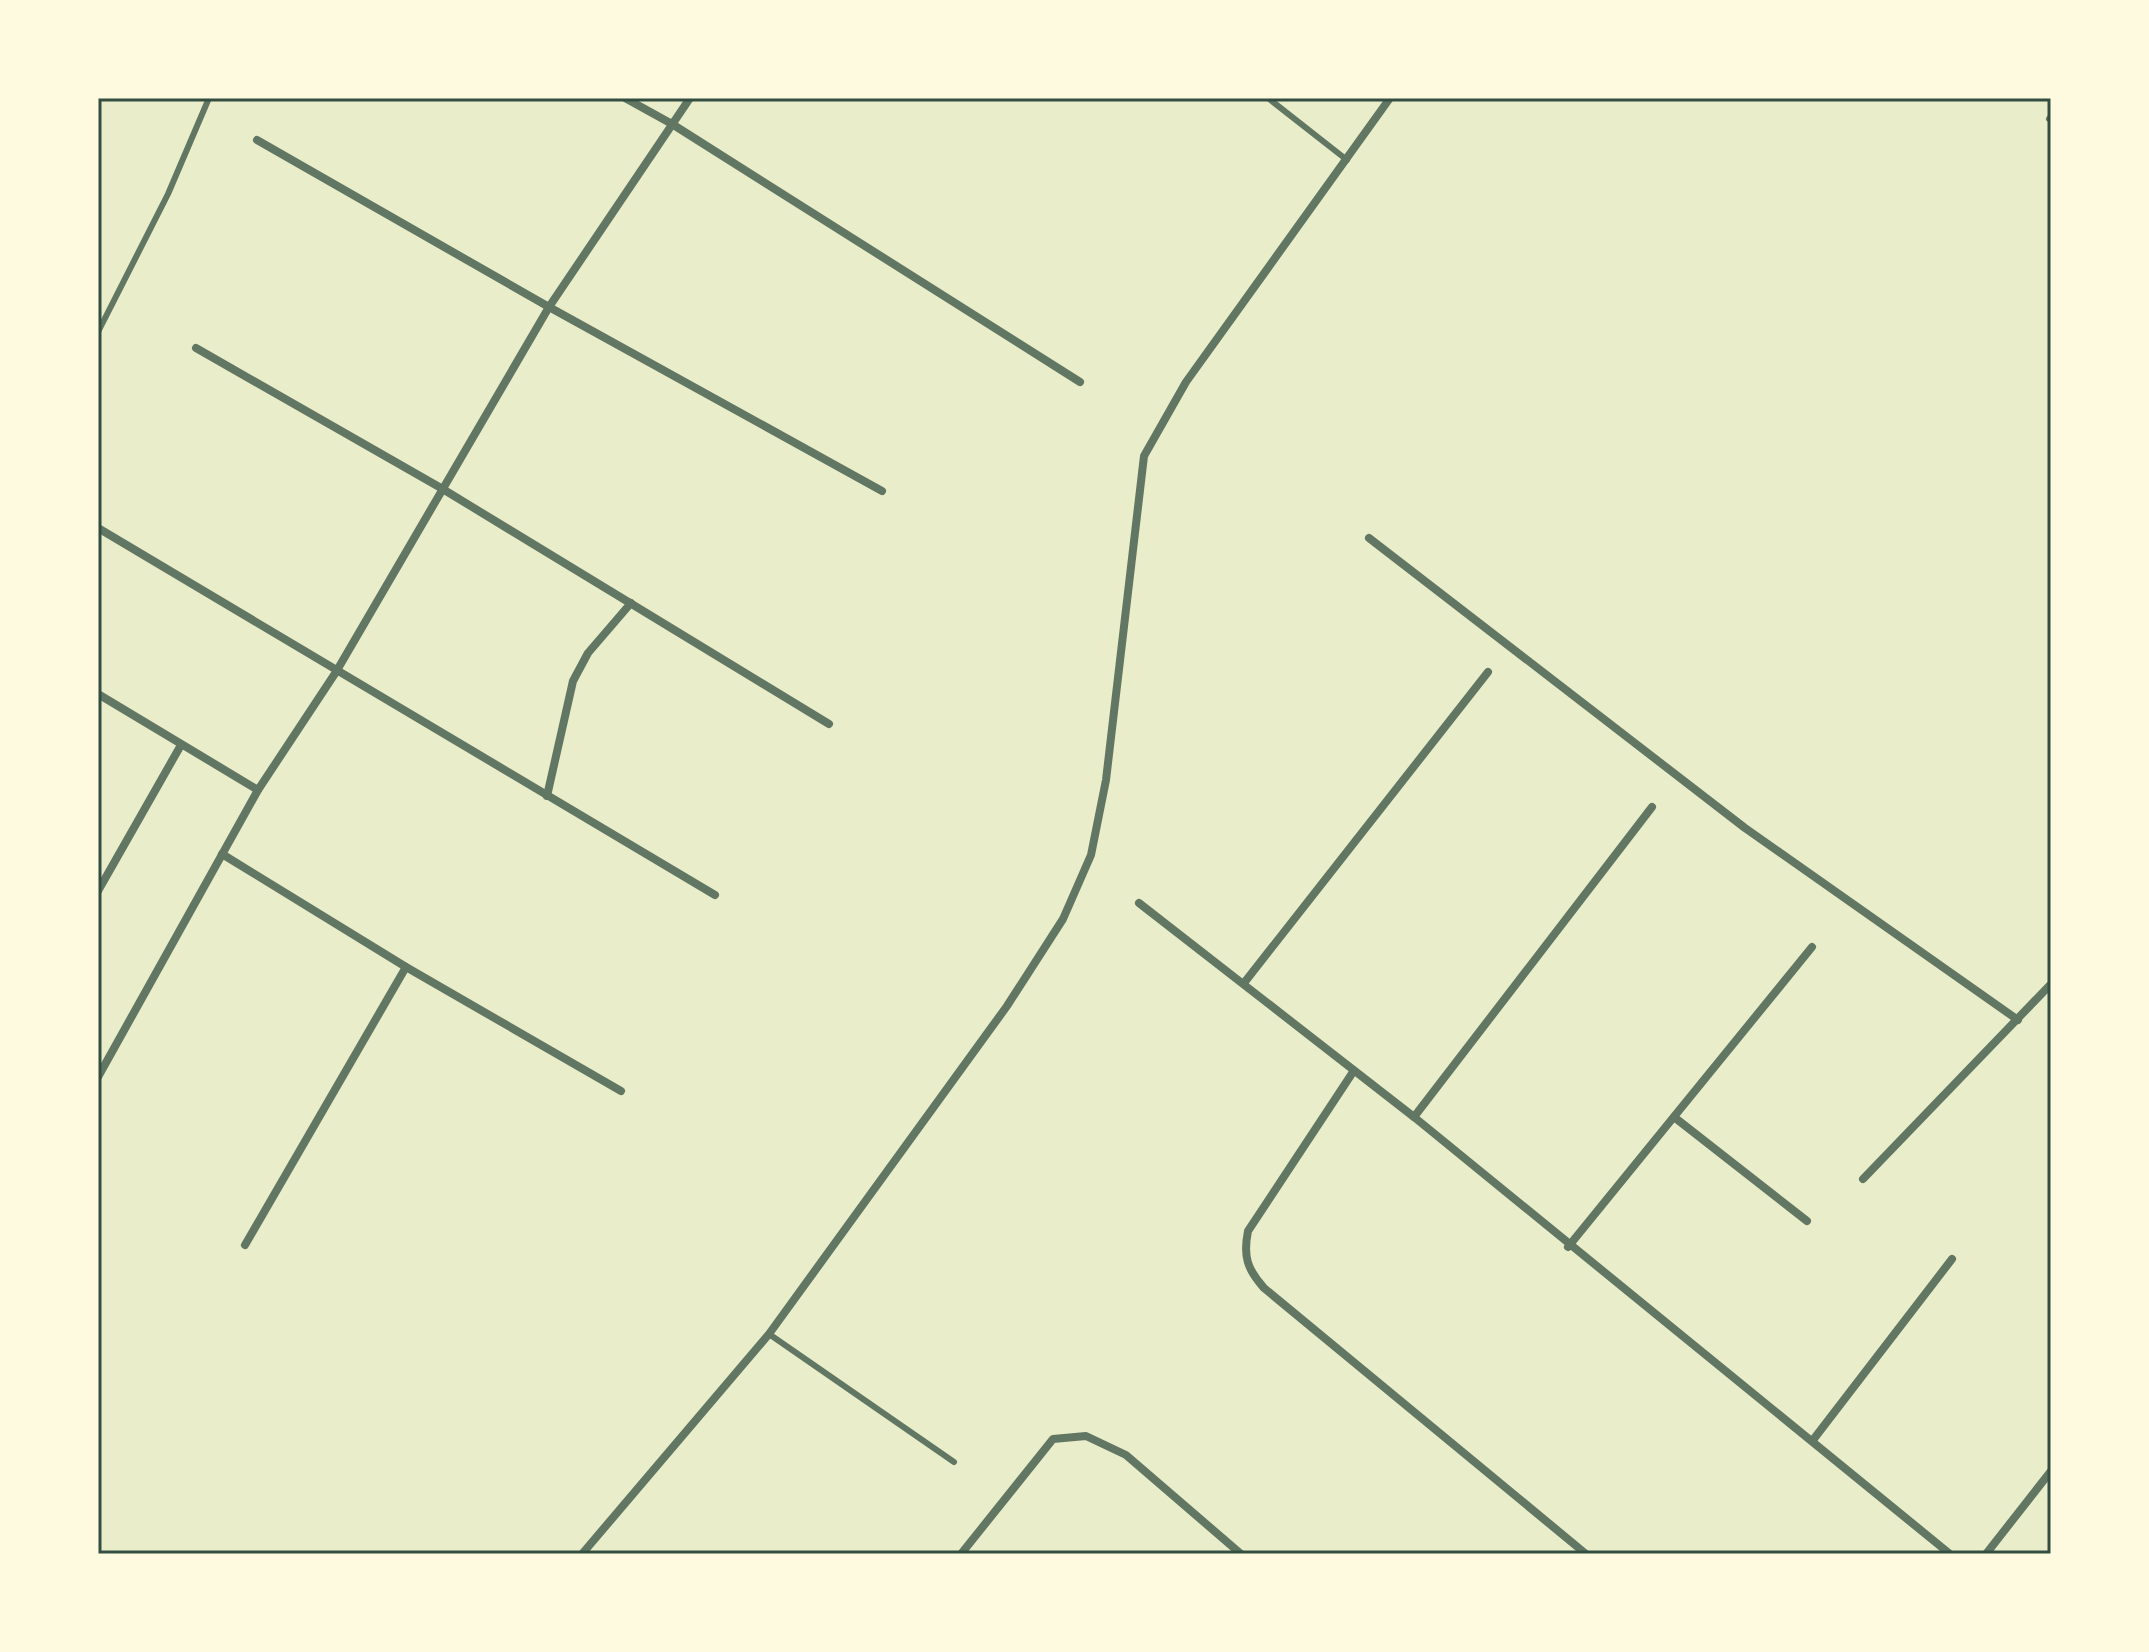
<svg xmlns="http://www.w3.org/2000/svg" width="2149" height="1652" font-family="'Open Sans',sans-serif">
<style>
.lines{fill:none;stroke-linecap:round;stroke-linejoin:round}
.service{stroke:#617663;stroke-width:6}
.minor{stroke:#617663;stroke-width:8}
.neatline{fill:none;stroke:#344e41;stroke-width:3}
</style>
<rect width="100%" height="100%" fill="#e9edc9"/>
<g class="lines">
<g class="service">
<path d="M1268,98l79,62"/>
<path d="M2049,119l2,-3"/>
<path d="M98,332l70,-138 41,-96"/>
<path d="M769,1334l185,128"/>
</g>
<g class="minor">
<path d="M625,98l47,26 408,258"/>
<path d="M257,140l292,167 333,184"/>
<path d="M196,348l245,140 388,236"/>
<path d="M98,528l617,367"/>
<path d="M1369,538l376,290 273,192"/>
<path d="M98,694l160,96"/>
<path d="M547,796l26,-115 15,-28 43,-50"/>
<path d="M222,854l184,113 215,124"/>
<path d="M98,891l83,-146"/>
<path d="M1139,903l275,214 536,437"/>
<path d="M1244,983l244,-311"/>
<path d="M1353,1072l-105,159c-5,25 -1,38 16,57l322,266"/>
<path d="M98,1077l160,-287 78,-118 213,-365 141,-209"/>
<path d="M1414,1117l238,-310"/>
<path d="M1674,1117l133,104"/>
<path d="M1863,1179l188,-195"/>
<path d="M245,1245l161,-278"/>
<path d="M1568,1247l244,-300"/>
<path d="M1813,1440l139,-181"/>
<path d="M582,1554l187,-220 238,-328 56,-87 28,-64 15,-75 38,-324 42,-74 204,-284"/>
<path d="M961,1554l92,-115 33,-3 40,19 115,99"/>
<path d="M1986,1554l65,-83"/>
</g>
</g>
<rect width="2149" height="1652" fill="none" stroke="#fefae0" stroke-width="200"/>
<rect x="100" y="100" width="1949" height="1452" class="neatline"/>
</svg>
